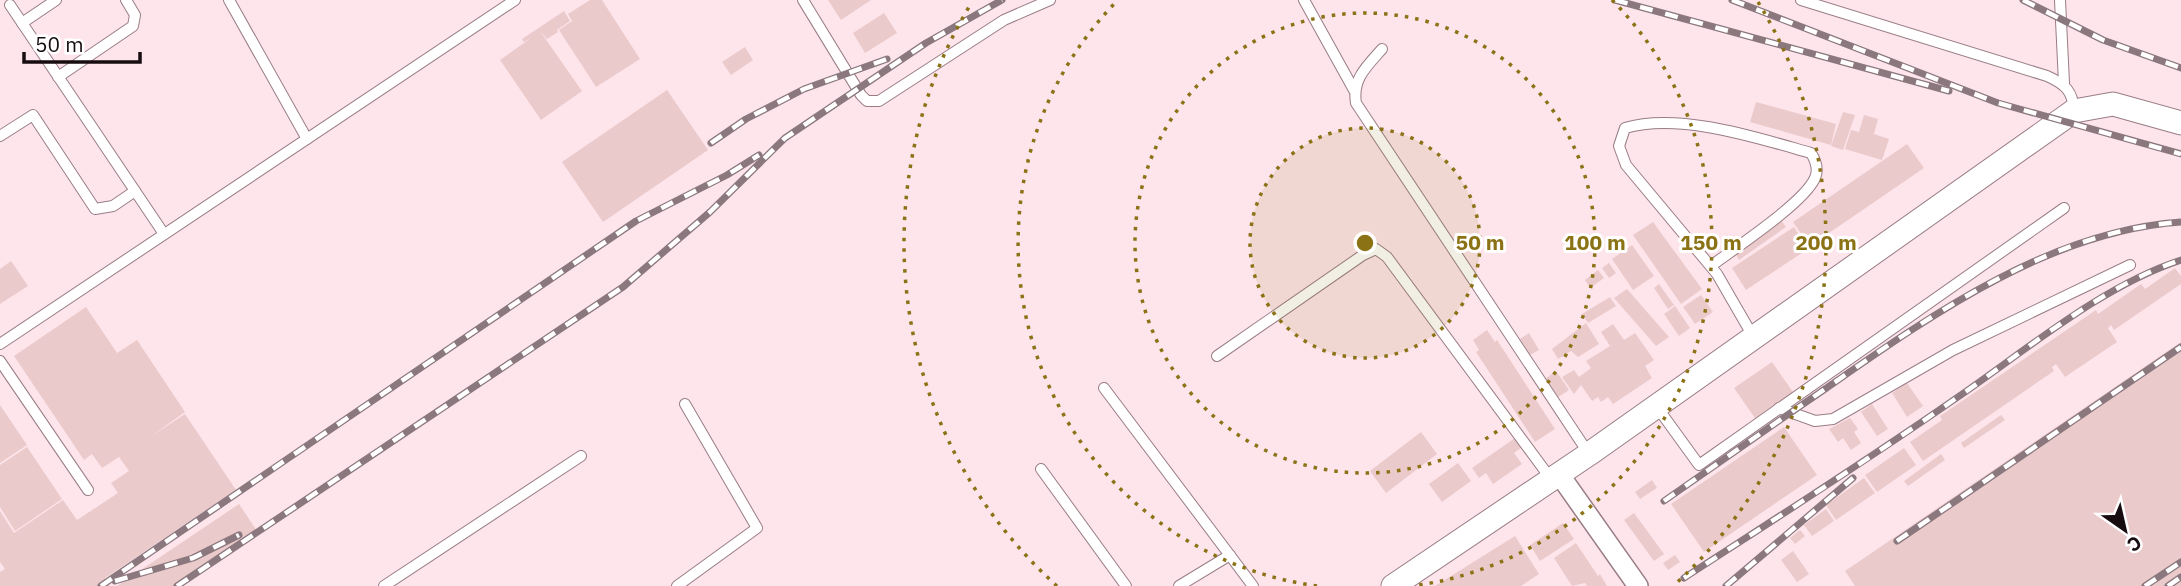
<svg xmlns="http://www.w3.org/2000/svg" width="2181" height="586" font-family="'IBM Plex Sans',sans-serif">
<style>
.building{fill:#ebcacb}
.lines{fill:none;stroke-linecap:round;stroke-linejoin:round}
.service-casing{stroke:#997c85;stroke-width:12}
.minor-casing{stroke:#997c85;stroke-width:22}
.tertiary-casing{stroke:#997c85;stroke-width:25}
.service{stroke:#fff;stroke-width:10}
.minor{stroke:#fff;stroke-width:19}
.tertiary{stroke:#fff;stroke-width:23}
.rail-casing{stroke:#8a787e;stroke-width:7}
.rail{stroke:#fff;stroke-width:4.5;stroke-dasharray:13;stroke-linecap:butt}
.ring{fill:none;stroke:#8b7215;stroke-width:3.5;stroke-dasharray:3.5 7}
.centre{fill:#8b7215;stroke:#fff;stroke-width:3.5}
.ring-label{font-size:21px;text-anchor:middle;font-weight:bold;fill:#8b7215;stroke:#fff;stroke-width:6;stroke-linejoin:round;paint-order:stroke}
</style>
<rect width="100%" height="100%" fill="#fee5ec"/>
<g class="building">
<path d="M590,0h12l38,59 -44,28 -37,-57 13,-9 -4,-7z"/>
<path d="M828,0h43l-30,20z"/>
<path d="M564,11l6,10 -13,9 1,2 -11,7 -7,-8 42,60 -41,29 -41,-60 31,-22 -7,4 -2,-3z"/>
<path d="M884,13l13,20 -32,20 -12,-20z"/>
<path d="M745,47l8,13 -22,15 -9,-13z"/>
<path d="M667,90l41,60 -105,72 -41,-60z"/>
<path d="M1756,102l80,22 -5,21 -81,-23z"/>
<path d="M1843,112l12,3 -12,35 -12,-4z"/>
<path d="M1864,115l14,4 -4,15 15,5 -7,21 -37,-11 6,-19 8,2z"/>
<path d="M1907,144l17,24 -114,78 -17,-24z"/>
<path d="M1781,220l5,7 -47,33 -4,-7z"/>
<path d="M1653,222l49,67 -21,15 -48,-69z"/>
<path d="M1794,227l14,22 -62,41 -14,-22z"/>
<path d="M1632,245l22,31 -21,14 -21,-31z"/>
<path d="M11,261l17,25 -28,18v-35z"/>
<path d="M1609,263l7,10 -7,5 -7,-10z"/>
<path d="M2175,268l6,8v8l-67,46 -3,-5 -3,3 9,14 -52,35 -9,-13 -4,3 2,4 -131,90 -13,-19 32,-22 -2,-4 156,-106 2,4 43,-30 4,5z"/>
<path d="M1598,270l6,8 -14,10 -5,-8z"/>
<path d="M1659,284l15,21 -6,4 -14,-21z"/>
<path d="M1627,289l42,48 -13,9 -42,-48z"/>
<path d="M1701,295l12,17 -18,12 -12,-17z"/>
<path d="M1610,297l6,9 -28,17 -6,-9z"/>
<path d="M1675,306l15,22 -11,8 -15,-22z"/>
<path d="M86,307l31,46 20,-13 48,72 -35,25 35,-23 51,76 -131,88 5,8h-110v-14l5,-3 -5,-7v-51l14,22 49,-33 14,20 41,-27 -7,-10 18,-12 -10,-14 -17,11 -10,-14 -8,6 -70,-104z"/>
<path d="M1586,323l13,21 -21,13 -7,-6 -13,8 -6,-10z"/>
<path d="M1613,324l11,16 11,-7 19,27 -9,6 7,12 -39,26 -5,-7 -7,5 -3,-5 -6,4 -11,-16 -7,9 -12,-17 12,-7 5,7 12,-9 -5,-7 24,-15 -9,-14z"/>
<path d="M1487,330l8,12 2,-2 58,89 -20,13 -59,-90 3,-2 -6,-10z"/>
<path d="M1529,333l10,17 -9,5 -10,-16z"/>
<path d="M2181,342v244h-326l-10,-15z"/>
<path d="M1772,362l23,33 -38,26 -23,-33z"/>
<path d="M1556,371l13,19 -12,8 -12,-19z"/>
<path d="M1907,383l16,23 -16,11 -15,-24z"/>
<path d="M1872,404l16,25 -11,7 -16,-24z"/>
<path d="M0,405l27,40 -27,18z"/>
<path d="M2001,415l4,5 -41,28 -3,-5z"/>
<path d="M1850,418l8,11 -4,3 7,11 -10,7 -8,-12 -5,4 -9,-13z"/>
<path d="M1784,427l33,48 -113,77 -33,-48z"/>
<path d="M1421,432l16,22 -51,39 -16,-22z"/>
<path d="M1515,438l6,10 -7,5 8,11 -29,20 -7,-11 -7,5 -7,-10z"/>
<path d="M27,447l35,52 -47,32 -15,-24v-42z"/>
<path d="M1904,448l12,17 -39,27 -12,-17z"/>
<path d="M1941,454l4,6 -37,26 -4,-5z"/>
<path d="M1458,463l13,18 -29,21 -13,-18z"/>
<path d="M1864,478l11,15 -39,27 -10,-15z"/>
<path d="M1652,480l5,8 -17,11 -5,-7z"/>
<path d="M239,504l20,30 -78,52h-64z"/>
<path d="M1826,509l8,12 -22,15 -8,-11z"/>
<path d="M1634,513l30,41 -10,7 -30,-41z"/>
<path d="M1563,523l11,16 -34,22 -10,-16z"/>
<path d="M1800,530l5,6 -10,8 -5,-6z"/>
<path d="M1515,536l24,38 -18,12h-86z"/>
<path d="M1576,543l22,33 2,-2 7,12h-20l-2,-3 -13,3 -18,-28z"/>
<path d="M1793,551l16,23 -12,8 -16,-22z"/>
<path d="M1675,555l5,7 -12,8 -5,-7z"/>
</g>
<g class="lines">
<defs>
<g id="service">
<path d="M229,0l78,139"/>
<path d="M803,0l58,95 6,6h12l125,-81 46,-20"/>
<path d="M1304,0l50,90"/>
<path d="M1801,0l246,76c18,8 26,15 27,35"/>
<path d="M2060,0l4,83"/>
<path d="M10,5l154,229"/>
<path d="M22,23l34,-23"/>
<path d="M1382,49c-15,17 -30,30 -26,54l233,351"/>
<path d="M58,77l75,-51 2,-11 -9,-15"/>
<path d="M0,136l33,-21 62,94 18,-3 22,-15"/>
<path d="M1711,266c24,-18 93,-63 104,-88 4,-9 1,-17 -4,-25 -53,-15 -132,-41 -186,-25l-6,18 7,19 91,109 37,64"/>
<path d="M0,344l515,-344"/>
<path d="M1217,356l146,-101 13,-6 11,8 164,222"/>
<path d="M0,361l88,129"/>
<path d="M1104,388l149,198"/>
<path d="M1657,407l42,58 365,-257"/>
<path d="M1779,408l36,13 18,-2 120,-69 177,-85"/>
<path d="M1041,469l85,117"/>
<path d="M384,586l197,-130"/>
<path d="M677,586l80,-58 -72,-124"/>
<path d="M1179,586l51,-31"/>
</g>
<path id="minor" d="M1559,474l79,112"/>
<path id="tertiary" d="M1393,586l196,-132 485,-343 39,-7 68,19"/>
</defs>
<use href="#service" class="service-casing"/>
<use href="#minor" class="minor-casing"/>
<use href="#tertiary" class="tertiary-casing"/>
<use href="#service" class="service"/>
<use href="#minor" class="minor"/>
<use href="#tertiary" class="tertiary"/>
<defs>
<g id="rail">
<path d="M1615,0l334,91"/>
<path d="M1732,0l266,103 183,51"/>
<path d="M2023,0l80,40 78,28"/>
<path d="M711,143l35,-24 58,-30 83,-30"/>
<path d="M1664,501c53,-37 107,-75 161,-112 105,-73 224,-158 356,-167"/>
<path d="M1897,541l284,-194"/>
<path d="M1684,578c91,-59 182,-117 271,-179 69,-47 146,-113 226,-139"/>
<path d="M115,581l78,-23 46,-23"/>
<path d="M101,586l535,-365 91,-46 32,-20"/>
<path d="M177,586l446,-299 87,-75 75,-74 141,-95 76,-43"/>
<path d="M1726,586l127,-108"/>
<path d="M2145,586l36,-24"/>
<path d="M2168,586l13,-9"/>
</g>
</defs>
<use href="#rail" class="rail-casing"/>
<use href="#rail" class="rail"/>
</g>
<circle cx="1365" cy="243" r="115" fill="#8b7215" fill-opacity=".12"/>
<g class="ring">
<circle cx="1365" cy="243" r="115"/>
<circle cx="1365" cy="243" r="230"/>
<path d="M1317 586A346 346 0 0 1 1118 0M1612 0A346 346 0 0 1 1413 586"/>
<path d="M1057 586A461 461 0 0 1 972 2M1758 2A461 461 0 0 1 1673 586"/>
</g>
<circle cx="1365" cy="243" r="10" class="centre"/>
<g class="ring-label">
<text x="1480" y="250">50 m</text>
<text x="1595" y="250">100 m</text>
<text x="1711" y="250">150 m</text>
<text x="1826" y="250">200 m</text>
</g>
<g transform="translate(2125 530) rotate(146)" stroke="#ffffff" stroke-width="5" paint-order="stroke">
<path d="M0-5L12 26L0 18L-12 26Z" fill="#170d11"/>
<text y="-10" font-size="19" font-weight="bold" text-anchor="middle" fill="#170d11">С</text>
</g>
<path d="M24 52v10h116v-10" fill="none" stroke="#170d11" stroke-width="3.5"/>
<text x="35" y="52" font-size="21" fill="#170d11" stroke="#ffffff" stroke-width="5" paint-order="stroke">50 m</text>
</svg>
